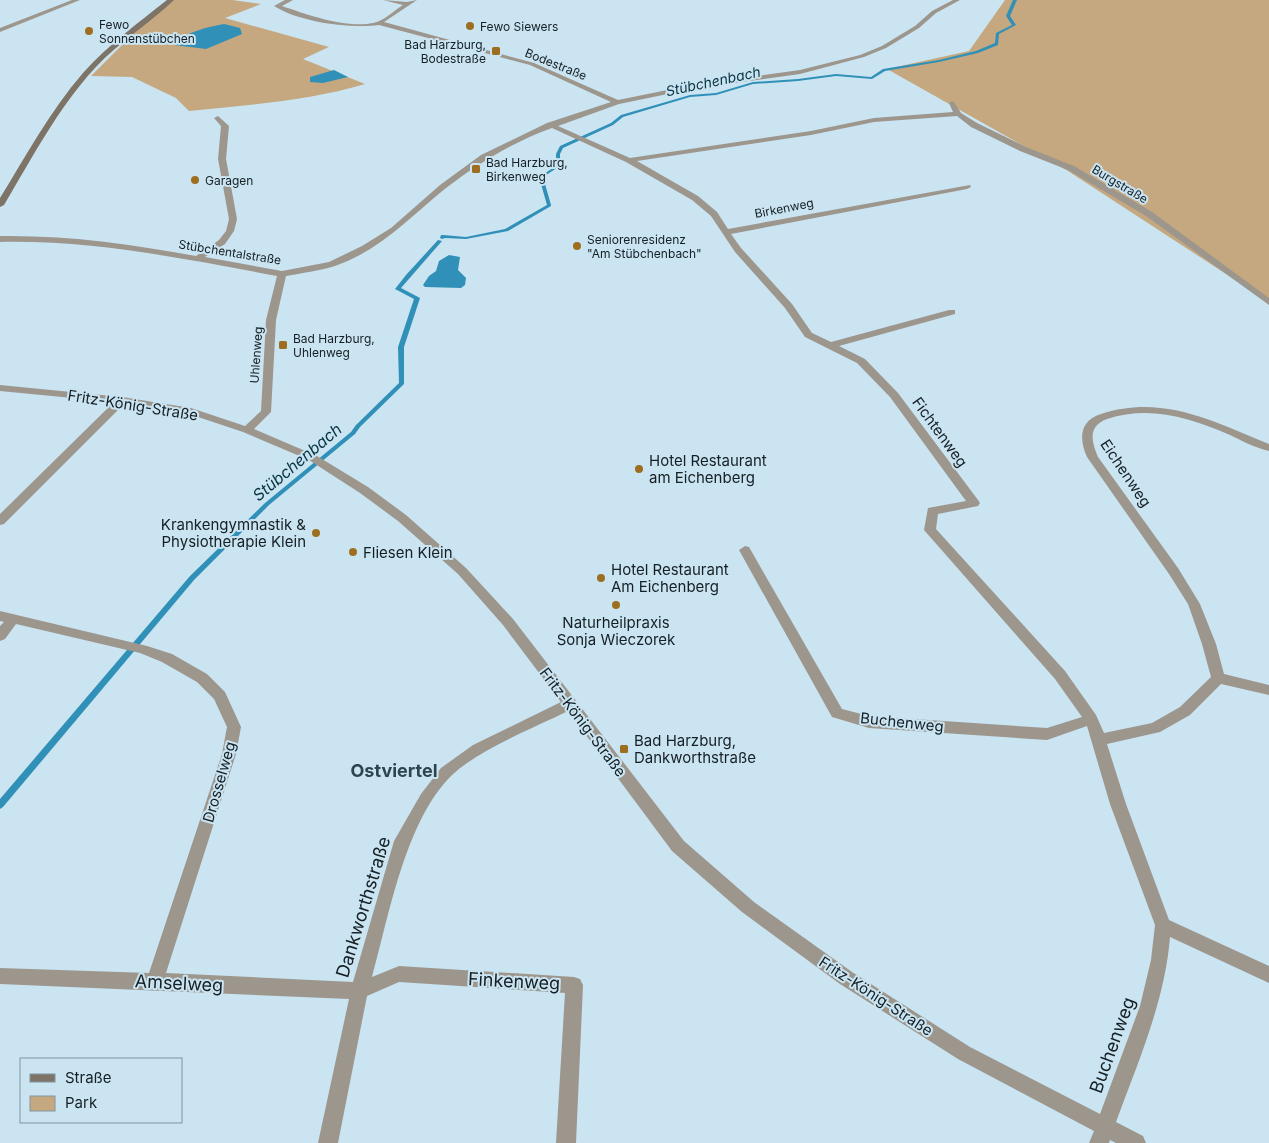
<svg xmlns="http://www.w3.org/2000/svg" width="1269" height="1143" font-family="Inter,sans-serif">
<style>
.green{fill:#c5a87f}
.water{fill:#3090b8}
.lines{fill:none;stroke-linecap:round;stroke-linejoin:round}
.stream{fill:#3090b8;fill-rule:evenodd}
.street{fill:#9d968d;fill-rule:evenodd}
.secondary{fill:#7d7366;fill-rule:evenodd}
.poi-dot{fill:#9d6e20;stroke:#cae4f2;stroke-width:2}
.labels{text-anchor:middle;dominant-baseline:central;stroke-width:4;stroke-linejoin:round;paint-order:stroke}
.far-poi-label{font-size:12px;fill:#151f24;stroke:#cae4f2;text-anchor:start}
.far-street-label{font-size:12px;fill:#151f24;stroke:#cae4f2}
.far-water-label{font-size:14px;font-style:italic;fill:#083344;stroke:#cae4f2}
.street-label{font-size:15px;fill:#151f24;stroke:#cae4f2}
.poi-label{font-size:15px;fill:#151f24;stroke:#cae4f2;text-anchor:start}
.water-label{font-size:16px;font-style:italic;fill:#083344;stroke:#cae4f2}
.quarter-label{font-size:18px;font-weight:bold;fill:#2e4550;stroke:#cae4f2}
.near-street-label{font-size:18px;fill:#151f24;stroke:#cae4f2}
</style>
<rect width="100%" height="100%" fill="#cae4f2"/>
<g class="green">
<path d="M173,0h59l29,4 -36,14 104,29 -26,12 62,25c-57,17 -117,21 -176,27l-13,-13 -44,-21 -41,-1 47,-47z"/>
<path d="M1005,0h264v302l-201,-131 -181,-102 82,-18z"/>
</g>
<g class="water">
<path d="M224,24l16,4 2,6 -36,15 -32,-4c8,-12 37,-19 50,-21z"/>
<path d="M334,70l14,7 -25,6 -13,-1v-5z"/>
<path d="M449,255l11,2 -2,13 8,8 -1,7 -4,3 -36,-1 -2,-2 6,-9 7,-5 3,-10z"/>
</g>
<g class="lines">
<g class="stream">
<path d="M1013,0h4l-7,16 6,9 -17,9 -1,11 -20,8 -39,9 -54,9 -13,8 -36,-3 -38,5 -45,3 -37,11 -26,2 -67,20 -10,8 -50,23 -3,6v12l-17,11 8,28v1l-43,25 -42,8 -21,-1 -3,1 -2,-1 1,-3h2l23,2 39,-8 42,-24 -8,-28 17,-11v-12l4,-8 51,-23 10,-8 69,-20 26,-2 37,-11 45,-3 38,-5 35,3 12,-8 56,-9 37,-9 19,-8 1,-10 16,-8 -6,-9z"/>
<path d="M438,240l4,1 -41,47 19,10 -16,49v37l-44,43 -5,7 -86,71 -75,75 -191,227 -3,2v-10l190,-223 75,-73 86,-71 5,-7 43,-42 -1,-36 16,-48 -19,-10 11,-14z"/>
</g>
<g class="street">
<path d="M72,0h8l-80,32v-4z"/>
<path d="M285,0h8l-11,6c26,9 68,24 95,16 9,-3 18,-12 26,-17l-20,-5 24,2 10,-2 -33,22 150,41 84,37 79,-16 103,-14 60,-15 22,-9 33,-20 17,-15 21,-11h7l-24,13 -17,15 -33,20 -22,9 -64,17 -103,14 -78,16 -61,22 72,32 181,-27 63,-13 79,-6 -4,-9 3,-2 2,1 7,11 16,10 49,24 48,19 78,46 117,86v7l-123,-89 -78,-46 -48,-19 -49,-24 -14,-11 -83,6 -63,13 -174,26 61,35 19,16 11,17 242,-44 1,2 -4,2 -236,45 10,14 51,56 20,29 19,9 118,-32h6v4l-116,32 26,13 33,34 80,107 2,3 -2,3 -40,8 -2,15 129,142 31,44 8,18 48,-10 28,-16 31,-30 -9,-33 -14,-40 -19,-30 -82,-117c-8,-18 -8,-36 14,-43 61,-20 112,7 168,30v7c-13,-3 -27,-10 -39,-16 -40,-17 -80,-30 -123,-16 -19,7 -16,22 -9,38l80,111 22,36 16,40 8,30 45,11v10l-48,-11 -31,31 -30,17 -53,12 19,60 43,116 100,46v17l-99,-46c-5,64 -32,125 -54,185l27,14 3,7h-30l-6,-3 -1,3h-20l5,-12 -136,-72 -118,-75 -98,-72 -70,-61 -104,-140c-36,18 -89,38 -117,65 -46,46 -62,140 -79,201l27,-11 175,11 6,2 3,6 -7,158h-20l9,-150 -166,-11 -32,14 -29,147h-20l31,-144 -349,-15v-16l149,5 73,-219 5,-27 -13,-28 -17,-17 -35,-20 -22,-9 -124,-29 -11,15 -5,2v-15l4,-4 -4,-1v-10l147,35 25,8 35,20 18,18 16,35 -5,27 -70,219 187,9 41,-141 27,-47 20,-26 32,-23 88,-43 -58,-77 -45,-51 -60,-53 -38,-28 -51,-33 -66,-28 -54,-18 -65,-10 -120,120 -4,1v-11l114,-112 -114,-11v-6l122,12 69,11 54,18 16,-15 5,-91 11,-44c-92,-17 -182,-36 -277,-34v-6c67,-1 131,8 196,20l23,-16 7,-9 3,-12 -11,-60 3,-33 -7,-8 4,-2 11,10 -3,33 11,60 -3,12 -9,13 -20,13 77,14 47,-9 33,-16 29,-18 49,-43 41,-30 66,-32 64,-21 -81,-37 -151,-40c-29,4 -80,-3 -105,-19zM552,128l74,34 66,38 19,16 24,36 50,56 20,29 52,26 33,34 76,104 -38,7 -4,22 131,149 27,38 -35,11 -178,-12 -27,-7 -93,-162 -4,-1 -6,4 93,167 37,11 178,12 40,-14 23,78 45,121 -4,35 -11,46 -40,108 -130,-67 -118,-75 -98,-70 -70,-61 -171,-222 -47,-51 -60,-53 -38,-28 -51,-31 -63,-27 17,-17 5,-92 10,-44c16,-3 33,-5 49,-10 46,-16 75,-49 111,-78 33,-25 67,-46 106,-60z"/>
</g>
<path class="secondary" d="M167,0h7c-25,24 -55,42 -79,68 -37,40 -63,90 -91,137l-4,2v-9c26,-42 50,-87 83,-125 25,-28 55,-50 84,-73z"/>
</g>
<g class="poi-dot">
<circle cx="470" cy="26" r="5"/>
<circle cx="89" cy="31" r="5"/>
<rect x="491" y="46" width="10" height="10" rx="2.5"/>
<rect x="471" y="164" width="10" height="10" rx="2.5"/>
<circle cx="195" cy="180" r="5"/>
<circle cx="577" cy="246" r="5"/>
<rect x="278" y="340" width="10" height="10" rx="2.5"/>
<circle cx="639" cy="469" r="5"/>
<circle cx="316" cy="533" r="5"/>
<circle cx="353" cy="552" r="5"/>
<circle cx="601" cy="578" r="5"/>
<circle cx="616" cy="605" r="5"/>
<rect x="619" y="744" width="10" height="10" rx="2.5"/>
</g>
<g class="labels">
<g class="far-poi-label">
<text x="99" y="24">Fewo<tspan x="99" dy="14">Sonnenstübchen</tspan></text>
<text x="480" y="26">Fewo Siewers</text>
<text x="486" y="44" text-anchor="end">Bad Harzburg,<tspan x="486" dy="14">Bodestraße</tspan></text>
<text x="486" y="162">Bad Harzburg,<tspan x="486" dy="14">Birkenweg</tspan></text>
<text x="205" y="180">Garagen</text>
<text x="587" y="239">Seniorenresidenz<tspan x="587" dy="14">"Am Stübchenbach"</tspan></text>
<text x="293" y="338">Bad Harzburg,<tspan x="293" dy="14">Uhlenweg</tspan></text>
</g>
<g class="far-street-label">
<text transform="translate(556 64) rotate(22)">Bodestraße</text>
<text transform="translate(1120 184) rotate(31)">Burgstraße</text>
<text transform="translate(784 208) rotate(-11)">Birkenweg</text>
<text transform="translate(230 252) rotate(9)">Stübchentalstraße</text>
<text transform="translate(256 355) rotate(-86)">Uhlenweg</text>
</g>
<g class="far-water-label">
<text transform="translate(713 81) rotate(-12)">Stübchenbach</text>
</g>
<g class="street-label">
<text transform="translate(133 405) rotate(9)">Fritz-König-Straße</text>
<text transform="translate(940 432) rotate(54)">Fichtenweg</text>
<text transform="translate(1126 473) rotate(56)">Eichenweg</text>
<text transform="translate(583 722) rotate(53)">Fritz-König-Straße</text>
<text transform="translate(902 722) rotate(6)">Buchenweg</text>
<text transform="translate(219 782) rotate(-74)">Drosselweg</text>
<text transform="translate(876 996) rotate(33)">Fritz-König-Straße</text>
</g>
<g class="poi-label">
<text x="649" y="460">Hotel Restaurant<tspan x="649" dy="17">am Eichenberg</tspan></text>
<text x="306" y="524" text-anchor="end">Krankengymnastik &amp;<tspan x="306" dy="17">Physiotherapie Klein</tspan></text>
<text x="363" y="552">Fliesen Klein</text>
<text x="611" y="569">Hotel Restaurant<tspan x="611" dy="17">Am Eichenberg</tspan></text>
<text x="616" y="622" text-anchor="middle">Naturheilpraxis<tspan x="616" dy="17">Sonja Wieczorek</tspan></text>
<text x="634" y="740">Bad Harzburg,<tspan x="634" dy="17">Dankworthstraße</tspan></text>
</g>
<g class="water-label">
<text transform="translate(297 462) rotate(-40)">Stübchenbach</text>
</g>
<g class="quarter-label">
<text x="394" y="770">Ostviertel</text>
</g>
<g class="near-street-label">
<text transform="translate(363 907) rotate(-73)">Dankworthstraße</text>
<text transform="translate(514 981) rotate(3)">Finkenweg</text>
<text transform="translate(179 983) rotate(3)">Amselweg</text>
<text transform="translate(1112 1045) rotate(-70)">Buchenweg</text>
</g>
</g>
<rect x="20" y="1058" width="162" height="65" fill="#cae4f2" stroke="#8295a0"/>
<rect x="30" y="1074" width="25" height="8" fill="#7d7366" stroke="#8295a0"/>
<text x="65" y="1083" font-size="15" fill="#151f24">Straße</text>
<rect x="30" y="1096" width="25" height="15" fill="#c5a87f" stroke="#8295a0"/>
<text x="65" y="1108" font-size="15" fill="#151f24">Park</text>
</svg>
